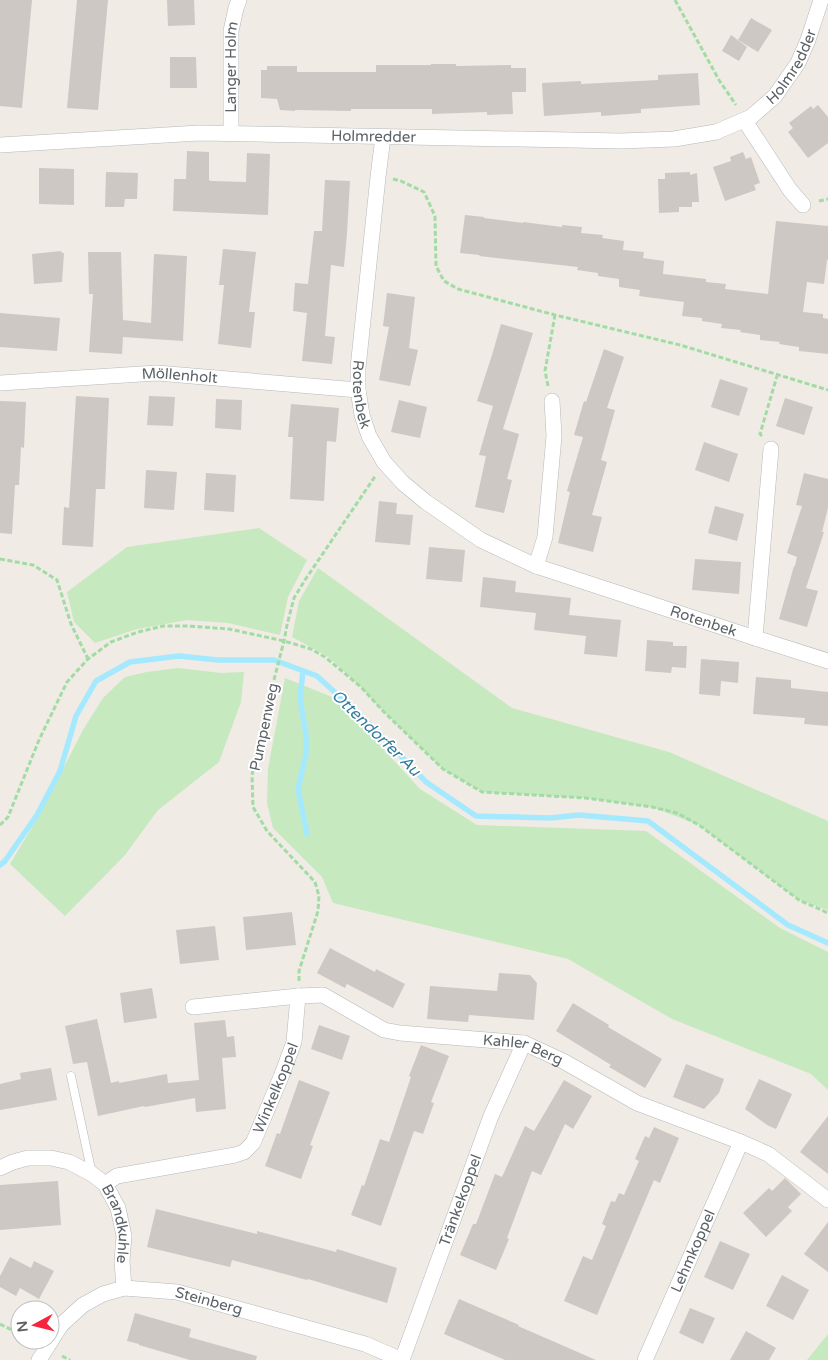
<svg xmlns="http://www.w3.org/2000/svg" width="828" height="1360" font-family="'Varela Round',sans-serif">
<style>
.green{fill:#c7e9bf}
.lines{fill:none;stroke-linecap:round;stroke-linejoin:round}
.stream{stroke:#a5e9ff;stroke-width:5.5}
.building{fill:#cdc8c3}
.service-casing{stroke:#b5b9bc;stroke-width:9}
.minor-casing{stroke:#b5b9bc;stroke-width:16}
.path{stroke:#a1dca5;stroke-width:3;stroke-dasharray:5 2.5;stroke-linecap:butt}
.service{stroke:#fff;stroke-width:8}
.minor{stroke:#fff;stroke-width:15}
.labels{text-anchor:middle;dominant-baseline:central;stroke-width:4;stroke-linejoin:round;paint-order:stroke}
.street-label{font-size:15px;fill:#5c6266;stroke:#fff}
.water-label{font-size:16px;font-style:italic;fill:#337c9d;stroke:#fff}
</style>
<rect width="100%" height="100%" fill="#f0ebe4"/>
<g class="green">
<path d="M259,528l48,32 -19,37 -8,38 -52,-12 -41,-3 -50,9 -42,14 -21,-21 -7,-30 60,-45z"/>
<path d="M318,568l194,140 157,44 159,69v89l-29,-10 -100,-75 -47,-18 -66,-9 -104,-6 -39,-23 -60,-58 -22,-24 -34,-31 -35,-19 7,-36z"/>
<path d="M178,668l43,5 23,-1 -3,30 -22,60 -61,48 -33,45 -60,61 -55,-52 30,-50 43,-84 20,-32 22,-21 22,-5z"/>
<path d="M285,678l67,27 11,22 57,62 57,36 169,6 134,97 48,24v138l-17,-16 -139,-55 -104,-60 -235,-56 -11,-26 -49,-49 -6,-25 1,-34z"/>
<path d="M828,1334v26h-21z"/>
</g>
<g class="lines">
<g class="stream">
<path d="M303,671l-3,27 6,37v19l-8,35 9,45"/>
<path d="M0,865l5,-4 32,-46 23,-44 16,-55 20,-35 34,-19 49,-6 39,4h56l43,16 57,52 52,54 50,34 74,2 29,-3 69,6 140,104 40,18"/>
</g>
</g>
<g class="building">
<path d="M0,0h32l-10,108 -22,-2z"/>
<path d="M77,0h31l-10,110 -31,-2z"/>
<path d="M167,0h27l1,25 -27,1z"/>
<path d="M751,18l21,12 -14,22 -20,-12z"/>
<path d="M731,35l16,12 -8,14 -17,-10z"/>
<path d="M170,57h26l1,31h-27z"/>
<path d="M431,64h25v2l55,-1v3h15v24h-14l1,22 -26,1v-3l-55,2v-5h-81v2l-56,-1v1l-15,-1 -3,-11 -16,-1v-28h6v-4h30v6h79v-7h55z"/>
<path d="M698,73l2,32 -59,4v4l-40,3v-4l-57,4 -2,-33 39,-2v3l77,-4v-5z"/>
<path d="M818,105l10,12v26l-20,15 -20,-26 5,-4 -4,-5 22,-17 2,3z"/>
<path d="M187,151l22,1v28l2,1 35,1 1,-29 23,1 -2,61 -95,-4 1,-32h12z"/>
<path d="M743,152l3,7 5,-2 9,26 -6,2 2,5 -31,11 -12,-34 18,-6 -1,-4z"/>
<path d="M39,168l35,1v36l-35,-1z"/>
<path d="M106,172l32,1 -1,26h-12l-1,8h-19z"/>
<path d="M690,172v3l7,-2 2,29h-7v5h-13v5l-20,1 -1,-34h7v-6z"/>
<path d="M325,180l25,1 -3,52 -3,34 -13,-2 -6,71 10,1 -3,27 -30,-3 5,-48 -14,-2 2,-28 13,1 6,-53h8z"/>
<path d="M465,215l19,2v1l39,5v-1l39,5v-2l20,2 -1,6 22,2 -1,3 22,3 -1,9 21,2 -1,6 21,3 -1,13 43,5v3l20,2 -1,5 43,5 8,-73 52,5v34h-1l-3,24 -17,-2 -4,30 20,2v4l5,1v35l-29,-3v-4l-20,-3 1,-2 -20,-2v-5l-20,-3 1,-2 -20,-2 1,-4 -20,-3v-3l-20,-2 2,-14 -45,-6 1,-6 -21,-3v-8l-21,-3v-3l-21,-3 1,-3 -99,-11 1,-1 -20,-2z"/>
<path d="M223,249l33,3 -7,60h6l-4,36 -33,-4 6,-59h-5z"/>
<path d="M61,251l1,2h2l-2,29 -28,2 -2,-30z"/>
<path d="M88,252h33l2,68 28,3 3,-69 33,2 -4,85 -60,-4 -1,17 -33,-2 4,-58h-4z"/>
<path d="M387,293l28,4 -6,51 9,2 -8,36 -31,-6 10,-53 -6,-1z"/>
<path d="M0,313l60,5 -3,33 -57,-4z"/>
<path d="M501,324l32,9 -30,96 16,5 -12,45 5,1 -8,33 -29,-6 11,-51 -7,-1 14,-49 -16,-5 15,-46z"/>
<path d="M604,349l20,8 -17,51 8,2 -14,50 6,2 -15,53 10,2 -9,35 -35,-9 12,-51 -3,-1 16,-54 -9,-2 10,-34 2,1z"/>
<path d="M720,379l28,9 -9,28 -28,-9z"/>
<path d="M76,396l33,2 -4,91h-9l-3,58 -31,-2 2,-38 5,1z"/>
<path d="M149,396l26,1 -2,29 -26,-1z"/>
<path d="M785,398l28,9 -9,28 -28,-9z"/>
<path d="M216,399l26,1 -1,30 -26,-2z"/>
<path d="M399,400l28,7 -7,31 -29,-6z"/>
<path d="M0,401l26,1 -2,46 -3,-1 -2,38h-4l-3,49 -12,-1z"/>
<path d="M291,404l48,4 -3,34 -9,-1 -3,60 -34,-2 3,-62h-5z"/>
<path d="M704,442l34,12 -9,28 -34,-12z"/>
<path d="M146,470l31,2 -3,38 -30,-2z"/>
<path d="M206,473l30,2 -2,37 -30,-2z"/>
<path d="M804,473l24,6v29l-6,24h2l-18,56 12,3 -11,36 -28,-8 15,-53h1l2,-9 -10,-4 15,-47 -6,-1z"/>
<path d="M379,501l18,2 -1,11 17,1 -3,30 -35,-3z"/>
<path d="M715,506l29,8 -7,27 -29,-8z"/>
<path d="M429,547l36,3 -3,32 -36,-3z"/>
<path d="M695,559l46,3 -2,32 -47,-4z"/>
<path d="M483,577l33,4 -1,11 56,6 -2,17 52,5 -4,37 -33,-3 2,-18 -52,-6 2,-17 -56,-6z"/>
<path d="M647,640l26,2v4h14l-1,22 -14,-1 -1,6 -26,-2z"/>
<path d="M701,659l38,3 -1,21 -17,-2 -1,15 -21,-2z"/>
<path d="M756,677l35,3v8l37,4v34l-24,-2 1,-6 -52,-4z"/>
<path d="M292,912l4,33 -50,5 -3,-33z"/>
<path d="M215,926l4,34 -39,4 -4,-34z"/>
<path d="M330,948l45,24 1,-3 29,15 -12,24 -46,-24 -2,4 -28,-15z"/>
<path d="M499,973l31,2 7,8 -3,37 -65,-5 -1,7 -41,-3 3,-33 67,5z"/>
<path d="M152,988l5,30 -33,5 -4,-30z"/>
<path d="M573,1003l36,22 -1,2 54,32 -17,29 -36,-21 2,-2 -55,-34z"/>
<path d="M97,1019l14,64 8,-2v2l48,-9 1,9 31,-3 -5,-57 31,-3 2,17 7,-1 2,21 -14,1 4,51 -30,3 -1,-14 -50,9 -1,-1 -46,10 -11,-54 -14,2 -8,-38z"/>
<path d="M319,1025l31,11 -8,24 -31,-11z"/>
<path d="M421,1045l28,11 -18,46 3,1 -11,31 -9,-3 -33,95 -30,-11 11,-30 2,1 16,-47 9,3 22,-65 -2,-1z"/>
<path d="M686,1064l38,15 -5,14 -15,16 -31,-12z"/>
<path d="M51,1068l6,32 -57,10v-26l21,-5 -1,-6z"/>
<path d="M759,1079l33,15 -16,35 -9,-4 -22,-16z"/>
<path d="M299,1080l31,12 -20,53 3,1 -12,33 -36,-13 12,-33 3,1z"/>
<path d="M564,1080l28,16 -19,33 -8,-5 -24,51 -9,-4 -25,67 2,1 -13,31 -36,-15 13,-31h3l19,-50 7,3 23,-51 9,5z"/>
<path d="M828,1116v58l-28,-22z"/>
<path d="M654,1127l25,11 -19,45 -6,-3 -57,135 -33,-14 19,-45 9,4 14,-34 -4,-2 9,-23 4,1 4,-9 5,2 15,-34 -4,-2 10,-23 4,2z"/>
<path d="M785,1178l16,16 -13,13 4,4 -26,26 -23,-24 26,-25 3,3z"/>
<path d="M58,1181l3,44 -61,5v-45z"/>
<path d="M156,1209l101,25v-3l79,21 1,-3 60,19 -10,35 -79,-24 -1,1 -75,-20 -2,7 -83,-20z"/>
<path d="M828,1222v50l-24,-18z"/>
<path d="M720,1241l30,13 -17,36 -29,-13z"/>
<path d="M10,1257l21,11 3,-7 20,10 -15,28 -19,-11 -4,8 -16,-9v-11z"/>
<path d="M782,1275l27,15 -16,30 -27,-14z"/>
<path d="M459,1299l60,26 -1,1 78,34h-91l-61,-26z"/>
<path d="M690,1308l25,10 -12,26 -24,-11z"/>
<path d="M135,1313l56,16 -2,8 68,19 -1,4h-66l-51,-15v-1l-12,-3z"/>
<path d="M746,1331l30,17 -7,12h-39z"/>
</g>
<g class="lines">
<defs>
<path id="service" d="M71,1076l21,98"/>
<g id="minor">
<path d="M745,121l45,69 13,15"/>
<path id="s1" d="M231,133v-102l5,-23 3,-8"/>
<path id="s2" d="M383,137l-5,40 -20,191v22l4,25 7,21 15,26 19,21 23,19 55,38 55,26 219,72 73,23"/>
<path id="s3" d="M0,145l199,-12 422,8 53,-2 42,-7 35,-15 24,-21 23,-33 10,-23 13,-40"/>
<path id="s4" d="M0,383l157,-10 201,17"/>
<path d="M536,566l9,-29 9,-101 -2,-35"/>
<path d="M755,638l16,-189"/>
<path id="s5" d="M193,1007l105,-11 25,-1 61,35 16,3 124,10 39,18 74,42 104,39 27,12 60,46"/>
<path id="s6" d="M0,1168l13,-6 15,-4h23l18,4 23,12 13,10 13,24 6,28 -2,25 2,27"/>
<path id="s7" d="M105,1184l12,-8 118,-21 9,-3 9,-9 28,-66 13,-35 4,-46"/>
<path id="s8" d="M39,1360l22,-35 22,-20 20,-11 21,-6 53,4 188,52 37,16"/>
<path id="s9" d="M402,1360l89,-244 33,-73"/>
<path id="s10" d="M645,1360l96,-218"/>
</g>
</defs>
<use href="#service" class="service-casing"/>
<use href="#minor" class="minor-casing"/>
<g class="path">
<path d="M675,0l44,80 17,25"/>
<path d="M393,179l8,2 23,11 11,24 1,50 8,15 14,8 97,26 125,30 148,45"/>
<path d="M819,201l9,-2"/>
<path d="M548,386l-3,-15 10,-56"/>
<path d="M762,436l-2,-2 17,-58"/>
<path d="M0,559l33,6 24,15 14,44 17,35"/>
<path d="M0,825l8,-8 31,-77 28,-58 21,-23 23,-17 27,-10 25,-6h25l41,3 55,12 27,8 14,8 36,30 22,24 60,58 39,23 104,6 66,9 25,6 22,12 100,75 29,13"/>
<path d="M299,981v-10l19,-60 1,-15 -4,-14 -48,-51 -14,-24 -1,-32 18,-80 14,-54 3,-16 7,-27 11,-18 71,-105"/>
<path d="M0,1324l20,10"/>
<path d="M62,1356l8,4"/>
</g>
<use href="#service" class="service"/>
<use href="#minor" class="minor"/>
</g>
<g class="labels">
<g class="street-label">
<text stroke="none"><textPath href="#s3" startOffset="821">Holmredder</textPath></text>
<text stroke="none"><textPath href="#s1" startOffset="66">Langer Holm</textPath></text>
<text stroke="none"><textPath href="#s3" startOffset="374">Holmredder</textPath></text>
<text stroke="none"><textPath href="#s4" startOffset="180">Möllenholt</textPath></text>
<text stroke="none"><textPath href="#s2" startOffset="259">Rotenbek</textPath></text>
<text stroke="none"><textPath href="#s2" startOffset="694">Rotenbek</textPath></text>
<text transform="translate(264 727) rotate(-78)">Pumpenweg</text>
<text stroke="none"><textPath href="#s5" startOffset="342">Kahler Berg</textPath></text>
<text stroke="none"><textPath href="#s7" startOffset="216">Winkelkoppel</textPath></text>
<text stroke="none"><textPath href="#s9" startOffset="170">Tränkekoppel</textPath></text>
<text stroke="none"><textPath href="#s6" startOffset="156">Brandkuhle</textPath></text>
<text stroke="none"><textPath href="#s10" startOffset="119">Lehmkoppel</textPath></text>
<text stroke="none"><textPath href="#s8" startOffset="202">Steinberg</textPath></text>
</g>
<g class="water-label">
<text transform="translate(376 733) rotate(44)">Ottendorfer Au</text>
</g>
</g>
<g transform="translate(35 1325) rotate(263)"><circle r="24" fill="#ffffff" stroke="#bec0c2"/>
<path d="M0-4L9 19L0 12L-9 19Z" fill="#f6243d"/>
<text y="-8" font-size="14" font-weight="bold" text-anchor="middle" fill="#5c6266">N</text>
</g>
</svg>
